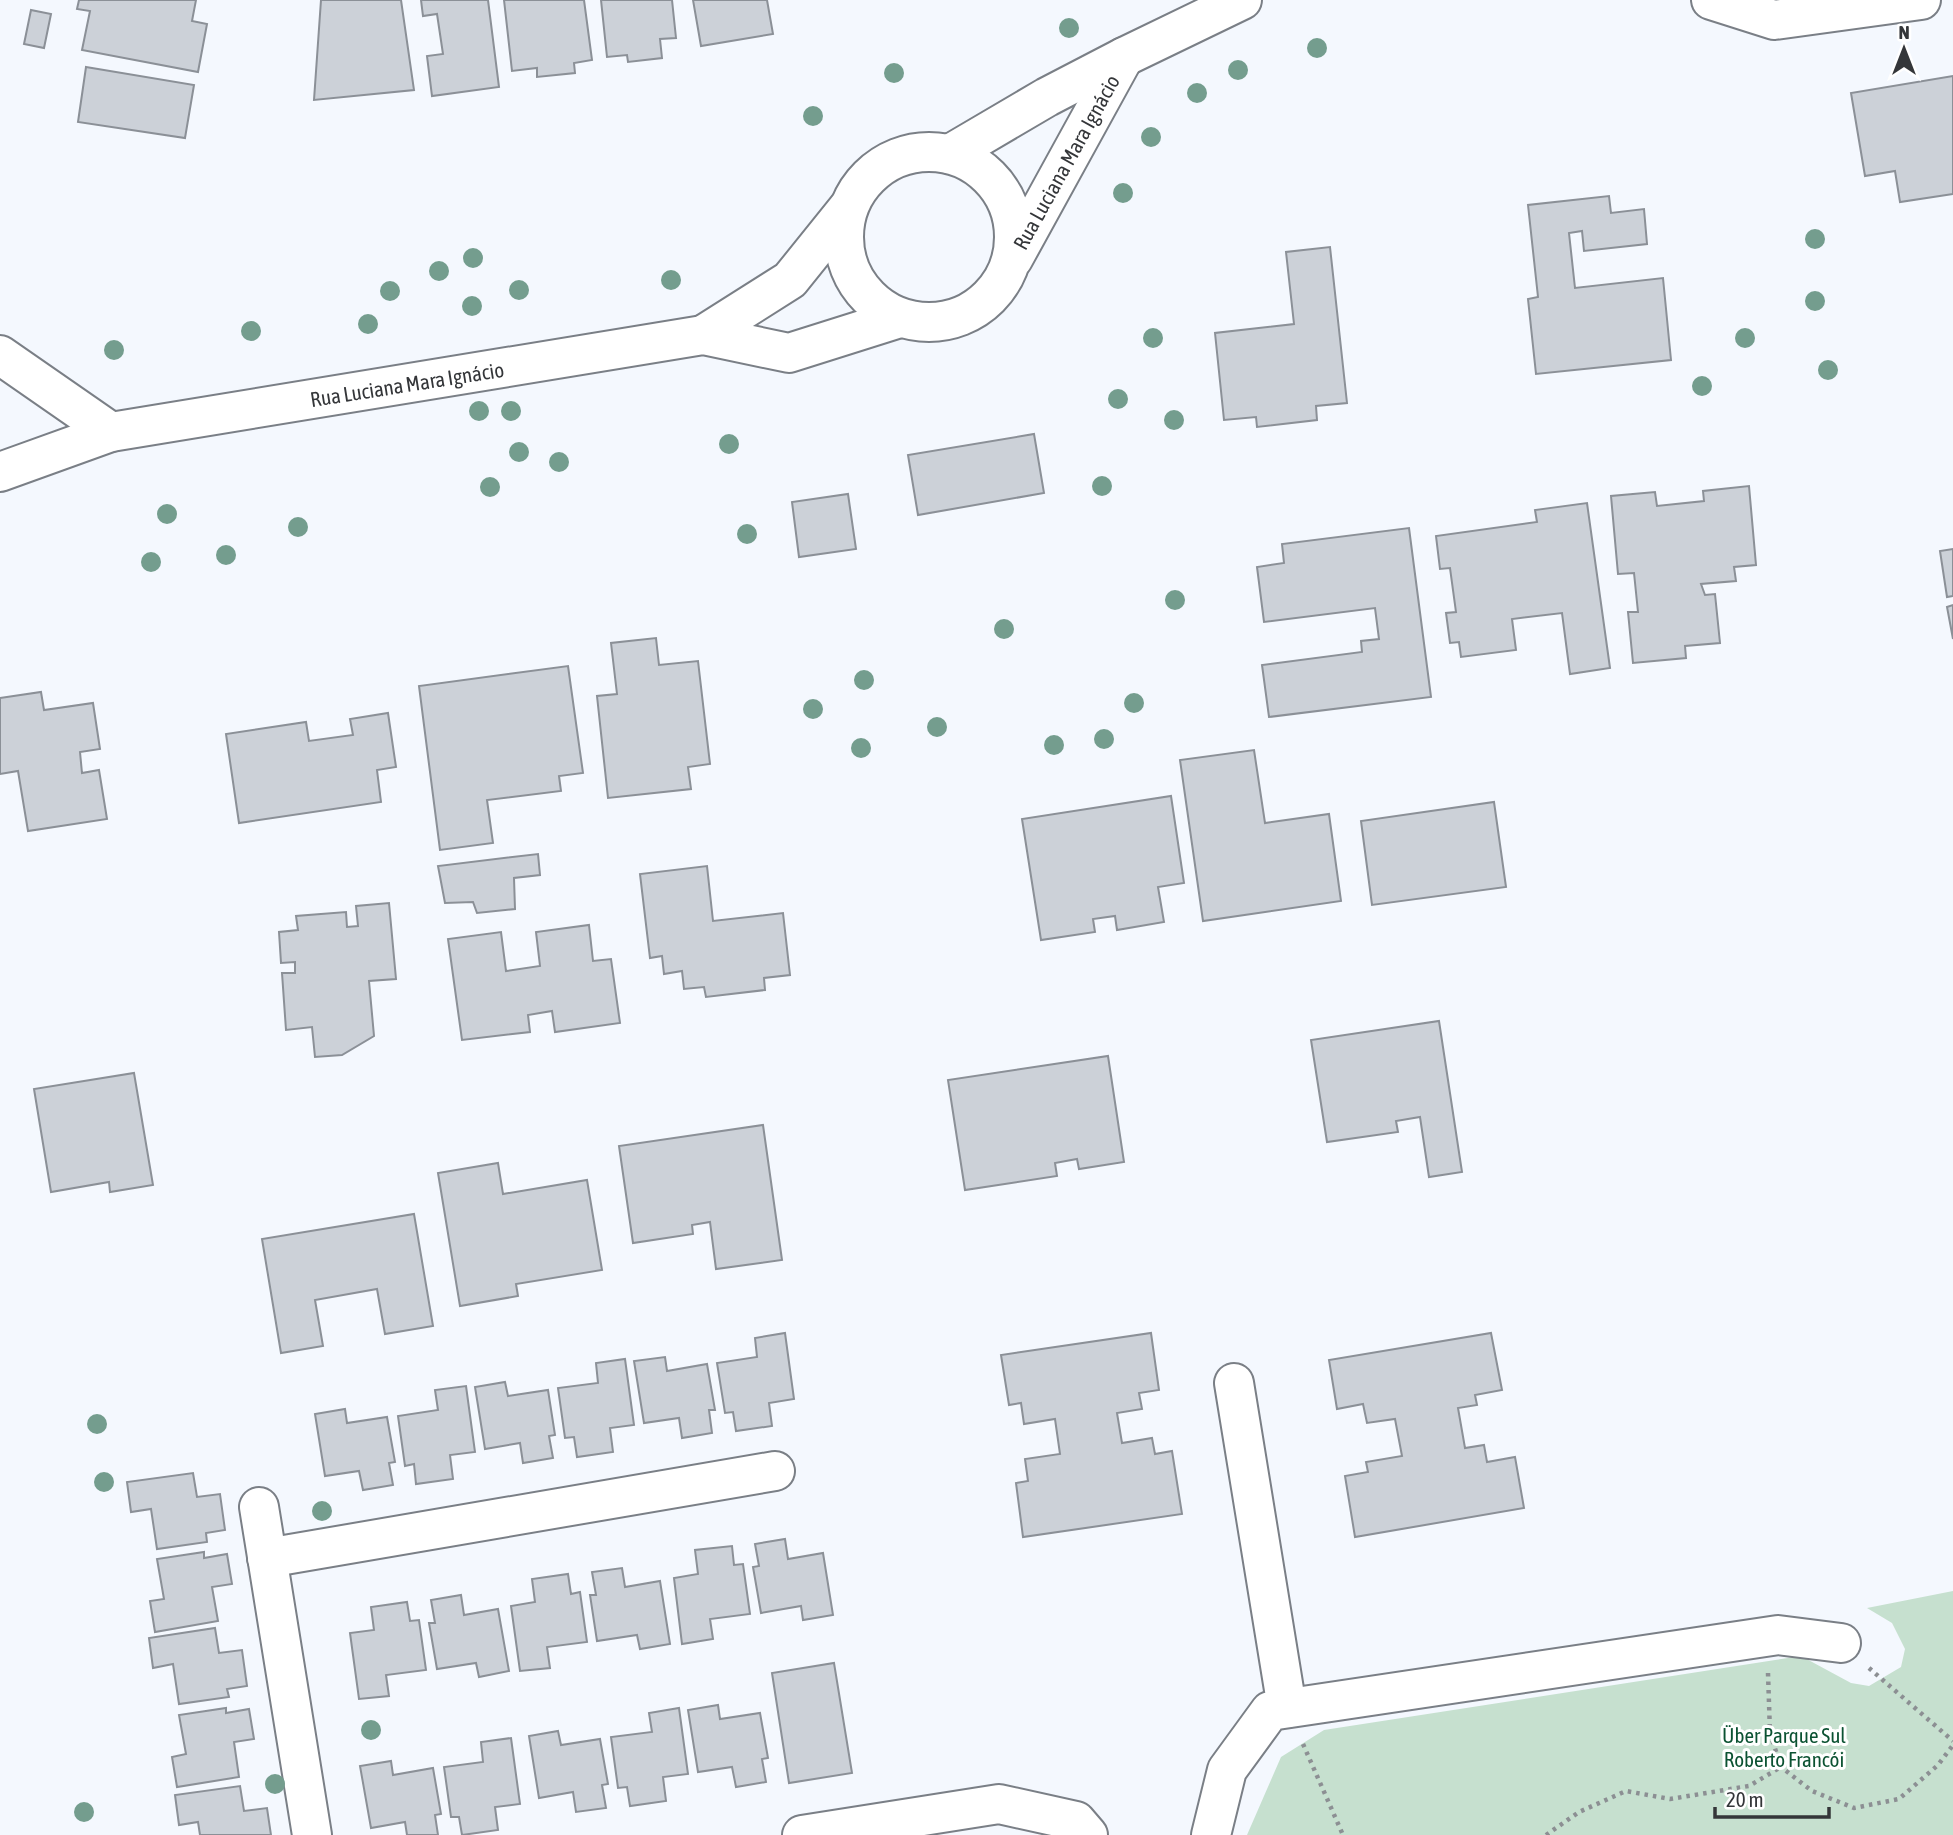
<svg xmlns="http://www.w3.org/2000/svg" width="1953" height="1835" font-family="'Asap Condensed',sans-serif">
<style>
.green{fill:#c6e0cf}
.building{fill:#ccd1d8;stroke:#8b9097;stroke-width:2}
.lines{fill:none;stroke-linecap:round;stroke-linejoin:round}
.minor-casing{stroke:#7a7f86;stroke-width:42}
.path{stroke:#8c8f93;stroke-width:4.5;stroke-dasharray:3.5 5;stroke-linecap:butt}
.minor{stroke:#fff;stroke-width:38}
.tree{fill:#749d8e}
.labels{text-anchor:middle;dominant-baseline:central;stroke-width:6;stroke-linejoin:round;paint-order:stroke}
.street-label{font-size:21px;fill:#343639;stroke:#fff}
.park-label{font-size:21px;fill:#0b5232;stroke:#fff}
</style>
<rect width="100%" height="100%" fill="#f4f8fe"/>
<path class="green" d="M1953,1591v244h-706l34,-78 43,-27 477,-74 50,27 18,3 32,-19 4,-18 -13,-26 -25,-15z"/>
<g class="building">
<path d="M79,0h117l-4,21 15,3 -9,48 -116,-22 8,-39 -13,-2z"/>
<path d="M321,0h80l13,90 -100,10z"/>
<path d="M421,0h67l11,87 -67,9 -5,-40 16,-2 -6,-40 -14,2z"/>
<path d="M504,0h80l8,60 -18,3 1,10 -38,4v-9l-25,3z"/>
<path d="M601,0h71l4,38 -16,1 2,19 -34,4 -1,-7 -20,2z"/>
<path d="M693,0h74l6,34 -72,12z"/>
<path d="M31,10l20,4 -7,34 -20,-4z"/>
<path d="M86,67l108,18 -9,53 -107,-16z"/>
<path d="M1953,76v118l-53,8 -5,-31 -30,5 -14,-83z"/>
<path d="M1609,196l2,17 33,-4 3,35 -63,7 -2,-20 -13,2 6,55 88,-10 8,82 -135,14 -8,-75 10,-2 -10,-92z"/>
<path d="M1330,247l17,156 -31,3 1,14 -60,7 -1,-10 -32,3 -9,-87 79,-9 -8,-72z"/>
<path d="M1034,434l10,59 -126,22 -10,-60z"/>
<path d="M1749,486l7,79 -22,2 2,14 -35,3 4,11 10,-1 5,49 -35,3 1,12 -53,5 -5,-51h10l-4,-39 -16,1 -7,-78 44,-4 2,14 47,-5 -1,-10z"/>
<path d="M848,494l8,55 -57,8 -7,-55z"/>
<path d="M1587,503l23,165 -40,6 -8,-61 -50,6 4,31 -55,7 -2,-15 -9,1 -4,-30 10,-1 -6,-44 -10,1 -4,-33 101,-14 -2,-12z"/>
<path d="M1409,528l22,169 -162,20 -7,-52 100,-13 -1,-11 18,-2 -4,-31 -111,14 -7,-55 27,-4 -2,-19z"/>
<path d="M1953,549v47l-6,1 -7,-46z"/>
<path d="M1953,605v34l-6,-32z"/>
<path d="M656,638l3,27 39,-4 12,103 -22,3 3,22 -83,9 -11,-102 20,-2 -6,-51z"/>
<path d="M568,666l15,107 -24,3 2,15 -74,9 6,43 -53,7 -21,-164z"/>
<path d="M41,692l3,18 49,-7 7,46 -20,3 2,21 17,-3 8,49 -79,12 -10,-60 -18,3v-76z"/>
<path d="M388,713l8,54 -19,3 4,32 -142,21 -13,-89 80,-12 3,19 44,-6 -3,-16z"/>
<path d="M1254,750l11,73 64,-9 12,87 -138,20 -23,-161z"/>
<path d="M1171,796l13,87 -26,4 6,35 -47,8 -2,-14 -22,3 2,13 -54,8 -19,-121z"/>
<path d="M1494,802l12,85 -134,18 -11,-84z"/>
<path d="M538,854l2,21 -26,3 1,31 -38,4 -4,-11 -28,1 -7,-37z"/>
<path d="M707,866l6,55 70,-8 7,62 -26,3 1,12 -59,7 -2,-10 -20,2 -2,-18 -18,3 -2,-18 -12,2 -10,-84z"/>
<path d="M389,903l7,76 -27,2 5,55 -32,19 -27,2 -3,-30 -26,3 -4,-57h13v-11l-14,1 -2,-31 19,-2 -2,-14 50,-4 1,15 11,-1 -2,-20z"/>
<path d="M589,925l4,36 18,-2 9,64 -65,9 -3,-21 -24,4 2,17 -68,8 -14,-101 53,-7 5,39 34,-5 -4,-34z"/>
<path d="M1439,1021l23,151 -33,5 -9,-60 -24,4 2,11 -71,10 -16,-102z"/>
<path d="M1108,1056l16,106 -45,7 -2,-10 -22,4 2,13 -92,14 -17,-110z"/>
<path d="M134,1073l19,112 -43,7 -1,-10 -58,10 -17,-103z"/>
<path d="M763,1125l19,135 -66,9 -6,-47 -18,3 1,9 -60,9 -14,-97z"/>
<path d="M498,1163l5,31 84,-14 15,90 -86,14 2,12 -58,10 -22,-133z"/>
<path d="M414,1214l19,112 -48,8 -8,-45 -62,11 8,46 -42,7 -19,-114z"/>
<path d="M785,1333l9,66 -25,4 3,23 -36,5 -3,-19 -8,1 -8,-50 40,-6 -2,-19z"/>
<path d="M1151,1333l8,57 -20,3 3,16 -25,4 5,30 30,-5 3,16 17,-3 10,63 -159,23 -7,-54 12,-2 -3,-22 35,-5 -5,-35 -31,5 -3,-21 -12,2 -8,-50z"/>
<path d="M1491,1333l11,57 -27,5 2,10 -19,3 7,40 19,-3 3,17 28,-5 9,51 -169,29 -10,-61 23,-4 -2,-10 36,-6 -7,-37 -28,4 -4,-19 -26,5 -8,-49z"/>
<path d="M665,1357l2,14 40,-7 8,46h-6l3,23 -30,5 -3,-20 -35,5 -10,-62z"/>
<path d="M625,1359l9,66 -24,3 3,24 -36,5 -3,-20 -9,1 -7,-50 40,-5 -2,-20z"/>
<path d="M505,1382l3,14 40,-6 7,45 -6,1 4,22 -30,5 -3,-20 -35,6 -10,-62z"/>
<path d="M466,1386l9,66 -25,3 3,24 -37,5 -2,-20 -9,2 -7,-50 40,-6 -3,-20z"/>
<path d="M345,1409l2,14 40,-6 8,45 -6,1 4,22 -30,5 -4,-19 -34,5 -10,-62z"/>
<path d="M193,1473l4,24 23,-3 5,36 -19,3 1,9 -50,7 -6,-40 -20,3 -4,-30z"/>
<path d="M785,1539l3,20 35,-6 10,62 -30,5 -2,-14 -40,7 -8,-46 6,-1 -4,-22z"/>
<path d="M732,1546l2,19 9,-1 7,50 -40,5 3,20 -31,5 -8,-66 24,-4 -3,-24z"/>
<path d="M204,1552v6l23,-4 5,30 -20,3 6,34 -63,11 -5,-31 14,-2 -7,-40z"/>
<path d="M622,1568l3,19 35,-6 10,63 -30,5 -3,-14 -40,6 -7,-46h6l-4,-23z"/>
<path d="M568,1574l3,20 9,-2 7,50 -40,5 3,21 -30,3 -9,-65 24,-4 -3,-23z"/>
<path d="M461,1595l3,20 34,-6 11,62 -30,6 -3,-14 -39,6 -8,-46h6l-4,-23z"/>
<path d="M407,1602l3,19 9,-1 7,50 -40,5 3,21 -30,3 -9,-66 24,-3 -3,-23z"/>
<path d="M215,1628l4,25 23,-3 5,36 -20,3 2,8 -50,7 -6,-40 -20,4 -4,-30z"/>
<path d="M834,1663l18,110 -63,10 -17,-110z"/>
<path d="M718,1705l2,14 40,-6 8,45 -6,1 4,23 -30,5 -4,-20 -34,5 -10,-62z"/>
<path d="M226,1708v5l23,-4 5,30 -20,3 5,35 -62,10 -5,-30 14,-3 -7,-39z"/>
<path d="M679,1708l9,66 -25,3 3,24 -36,5 -3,-19 -9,1 -7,-51 41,-5 -3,-19z"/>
<path d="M558,1731l3,14 39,-6 8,45 -6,1 4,23 -30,4 -3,-20 -34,6 -10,-62z"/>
<path d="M511,1738l9,66 -25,3 3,23 -36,5 -3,-18h-8l-7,-50 39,-5 -2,-20z"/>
<path d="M391,1761l2,14 40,-7 8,46 -6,1 3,20h-31l-2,-13 -34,6 -11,-62z"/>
<path d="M240,1786l4,25 23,-3 4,27h-71l-2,-13 -19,3 -4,-30z"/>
</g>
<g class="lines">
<defs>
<g id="minor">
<path d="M1711,0l63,20 147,-20"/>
<circle cx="929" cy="237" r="85"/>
<path d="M950,154l97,-57 77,-40 118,-57"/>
<path d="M1013,259l111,-202"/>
<path d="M703,335l87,-55 58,-72"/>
<path d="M0,355l111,77"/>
<path d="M0,472l111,-40 592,-97 86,18 111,-35"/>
<path d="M1234,1383l53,325"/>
<path d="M259,1507l53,328"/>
<path d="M267,1558l508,-87"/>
<path d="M802,1835l197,-31 77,17 12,14"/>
<path d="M1211,1835l16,-65 43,-59 508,-76 63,8"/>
</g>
</defs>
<use href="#minor" class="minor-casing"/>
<g class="path">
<path d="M1869,1668l84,73"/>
<path d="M1768,1673l2,60 11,34 31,24 42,17 45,-9 39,-34 15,-20"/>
<path d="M1303,1744l40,91"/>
<path d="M1546,1835l33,-23 47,-21 44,8 79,-13 32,-19"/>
</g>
<use href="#minor" class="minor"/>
</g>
<g class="tree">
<circle cx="1069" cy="28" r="10"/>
<circle cx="1317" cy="48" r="10"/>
<circle cx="1238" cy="70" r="10"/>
<circle cx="894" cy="73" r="10"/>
<circle cx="1197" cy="93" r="10"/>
<circle cx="813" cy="116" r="10"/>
<circle cx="1151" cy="137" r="10"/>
<circle cx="1123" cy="193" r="10"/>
<circle cx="1815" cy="239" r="10"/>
<circle cx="473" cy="258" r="10"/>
<circle cx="439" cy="271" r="10"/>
<circle cx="671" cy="280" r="10"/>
<circle cx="519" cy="290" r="10"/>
<circle cx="390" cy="291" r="10"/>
<circle cx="1815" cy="301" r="10"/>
<circle cx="472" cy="306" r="10"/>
<circle cx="368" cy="324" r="10"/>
<circle cx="251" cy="331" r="10"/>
<circle cx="1153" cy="338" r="10"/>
<circle cx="1745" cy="338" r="10"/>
<circle cx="114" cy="350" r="10"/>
<circle cx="1828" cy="370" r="10"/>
<circle cx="1702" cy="386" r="10"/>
<circle cx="1118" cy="399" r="10"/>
<circle cx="479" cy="411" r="10"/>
<circle cx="511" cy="411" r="10"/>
<circle cx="1174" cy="420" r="10"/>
<circle cx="729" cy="444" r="10"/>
<circle cx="519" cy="452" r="10"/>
<circle cx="559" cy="462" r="10"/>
<circle cx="1102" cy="486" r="10"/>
<circle cx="490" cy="487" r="10"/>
<circle cx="167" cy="514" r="10"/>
<circle cx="298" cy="527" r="10"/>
<circle cx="747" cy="534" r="10"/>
<circle cx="226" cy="555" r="10"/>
<circle cx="151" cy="562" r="10"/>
<circle cx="1175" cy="600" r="10"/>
<circle cx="1004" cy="629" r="10"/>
<circle cx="864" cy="680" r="10"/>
<circle cx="1134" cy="703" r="10"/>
<circle cx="813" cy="709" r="10"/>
<circle cx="937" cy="727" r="10"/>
<circle cx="1104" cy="739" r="10"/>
<circle cx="1054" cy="745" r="10"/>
<circle cx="861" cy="748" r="10"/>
<circle cx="97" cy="1424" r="10"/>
<circle cx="104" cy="1482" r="10"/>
<circle cx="322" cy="1511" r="10"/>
<circle cx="371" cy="1730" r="10"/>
<circle cx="275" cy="1784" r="10"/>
<circle cx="84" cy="1812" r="10"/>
</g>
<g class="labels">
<g class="street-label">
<text transform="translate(1066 162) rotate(-61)">Rua Luciana Mara Ignácio</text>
<text transform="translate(407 384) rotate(-9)">Rua Luciana Mara Ignácio</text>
</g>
<g class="park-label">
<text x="1784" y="1735">Über Parque Sul<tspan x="1784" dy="24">Roberto Francói</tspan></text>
</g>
</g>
<g transform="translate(1904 49)" stroke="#ffffff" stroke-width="5" paint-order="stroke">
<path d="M0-5L12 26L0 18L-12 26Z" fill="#343639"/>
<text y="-10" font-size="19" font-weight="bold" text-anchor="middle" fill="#343639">N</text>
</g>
<path d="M1715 1807v10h114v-10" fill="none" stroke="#343639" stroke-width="3.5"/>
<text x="1726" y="1807" font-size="21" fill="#343639" stroke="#ffffff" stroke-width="5" paint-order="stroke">20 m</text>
</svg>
